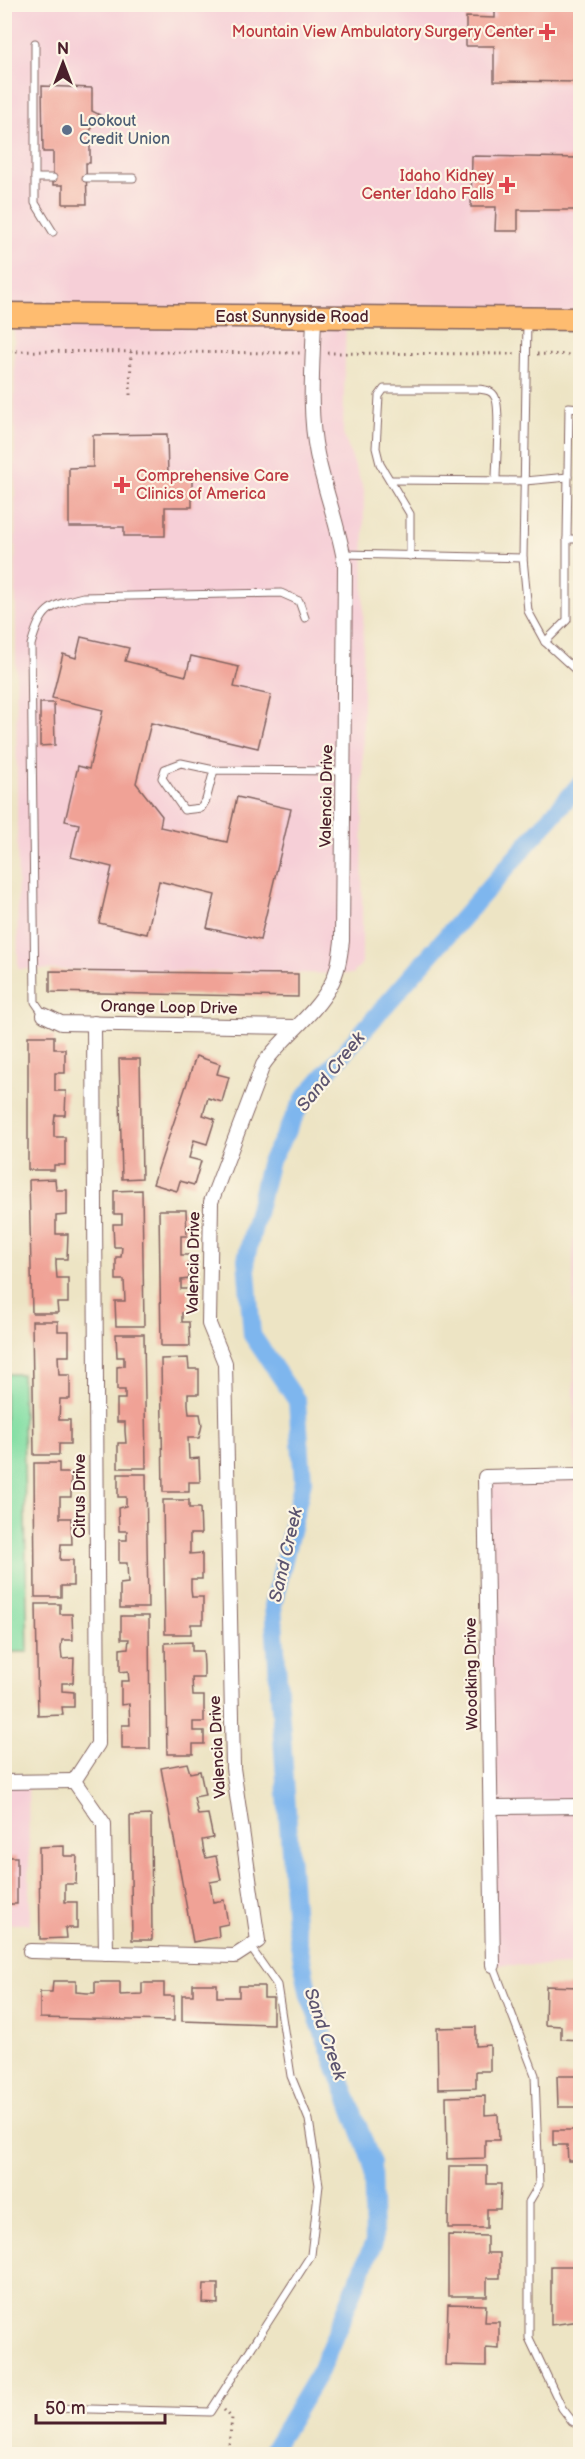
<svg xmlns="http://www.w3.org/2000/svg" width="585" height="2459" font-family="'Balsamiq Sans',sans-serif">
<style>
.built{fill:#f6cfd7}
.green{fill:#85dfa5;stroke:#687f68;stroke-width:1.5}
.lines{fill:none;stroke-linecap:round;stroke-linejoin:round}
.canal{stroke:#7eb6ee;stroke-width:18}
.building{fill:#f0a296}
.service-casing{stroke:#836461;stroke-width:9}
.minor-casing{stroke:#836461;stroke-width:16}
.primary-casing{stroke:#836461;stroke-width:25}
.path{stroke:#836461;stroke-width:3;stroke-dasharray:1.5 4.5;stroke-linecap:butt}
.service{stroke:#fff;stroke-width:7}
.minor{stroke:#fff;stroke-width:14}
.primary{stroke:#febc70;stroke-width:22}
.health-dot{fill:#e0444e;stroke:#fcf5e5;stroke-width:2}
.service-dot{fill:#5c6f8a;stroke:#fcf5e5;stroke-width:2}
.labels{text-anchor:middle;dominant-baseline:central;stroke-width:4.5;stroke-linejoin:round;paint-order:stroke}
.health-label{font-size:16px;fill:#be3a42;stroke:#fcf5e5;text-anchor:end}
.service-label{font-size:16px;fill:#4e5e75;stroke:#fcf5e5;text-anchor:start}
.street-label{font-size:16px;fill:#4a1f2b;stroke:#fcf5e5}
.water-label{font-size:18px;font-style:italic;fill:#5c546f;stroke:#fcf5e5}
</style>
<rect width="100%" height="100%" fill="#fcf5e5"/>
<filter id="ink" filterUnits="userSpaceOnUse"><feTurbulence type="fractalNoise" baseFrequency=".0167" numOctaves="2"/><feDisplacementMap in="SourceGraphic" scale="12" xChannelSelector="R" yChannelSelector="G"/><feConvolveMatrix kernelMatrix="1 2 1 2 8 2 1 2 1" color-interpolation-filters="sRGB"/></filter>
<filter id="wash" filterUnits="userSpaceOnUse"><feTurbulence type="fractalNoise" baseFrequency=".008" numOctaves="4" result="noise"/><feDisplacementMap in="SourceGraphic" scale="24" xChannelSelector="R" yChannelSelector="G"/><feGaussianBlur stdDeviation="1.35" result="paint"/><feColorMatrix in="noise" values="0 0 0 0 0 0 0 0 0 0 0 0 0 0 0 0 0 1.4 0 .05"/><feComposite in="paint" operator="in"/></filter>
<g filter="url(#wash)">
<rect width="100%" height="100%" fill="#ede4c4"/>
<g class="built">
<path d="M5,5h575v314l-234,-1 -3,116 21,56 -2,473 -9,11 -335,-5 -4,-655 -9,-1z"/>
<path d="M573,1240h7v726l-87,-1 -8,-488 90,-2z"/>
<path d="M28,1781l2,143h-25l-1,-142z"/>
</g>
<path class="green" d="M5,1374h17l6,278h-23z"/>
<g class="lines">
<path class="canal" d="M270,2454l50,-83 54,-129 -2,-79 -63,-168 -14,-71 -22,-318 30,-125 -6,-80 -45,-66 -6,-76 23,-95 36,-67 275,-313"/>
</g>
<g id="blocks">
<g class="building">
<rect x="181" y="4" width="26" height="5"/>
<path d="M495,4h85v78l-86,-1v-35h-28v-29l29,1z"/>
<path d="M42,86l50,2v23l8,4 -10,16v32h-4l1,41h-24v-19h-10v-33h-10z"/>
<path d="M472,156l108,2v52h-62v21h-23l1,-24h-25z"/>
<path d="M167,434l1,42h24v31h-27v29h-41v-9h-55v-59l24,-1v-32z"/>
<path d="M81,637l48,11 -4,13 61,15 5,-20 48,11 -5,20 37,8 -13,53 -107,-25 -15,60 26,33 -2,11 67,15 10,-45 54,12 -31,131 -53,-12 8,-33 -56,-14 -12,53 -48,-11 13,-56 -41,-10 8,-33 -14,-3 13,-55 11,3 14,-59 -51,-12 11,-44 13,4z"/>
<path d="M40,703h14l1,42 -15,1z"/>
<path d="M50,971l248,3v23l-248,-5z"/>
<path d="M28,1036h26v13h11v24h-10v18h11l-1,24h-10l-1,9v13h11v28h-11v5h-26z"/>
<path d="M196,1056l24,8 -3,10 12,3 -7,25 -14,-4 -5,17 12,4 -8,25 -13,-4 -5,18 12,3 -7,24 -14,-4 -3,10 -24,-7z"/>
<path d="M119,1059h21l2,119 -20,1z"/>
<path d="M55,1179l1,11h11v25l-11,1v18h12l-1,25h-11v6l1,13h11v25h-11l1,10h-26l-3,-133z"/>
<path d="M142,1190l2,136h-28l-1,-25h10l-1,-21h-8v-23h5l1,-10h-8l-1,-23h9v-10h-8v-23z"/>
<path d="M159,1210h27l1,26h-6v19h8v24l-8,1v9h8v24h-7v9h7l1,24h-29z"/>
<path d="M32,1321h26v10h11v25h-11l1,19h11v24h-10l-1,21h11v24h-11v11h-25z"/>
<path d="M116,1334h28l2,134h-28v-25h8l-1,-12v-9h-8v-23h8v-9h-8v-23l7,-1v-9h-7z"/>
<path d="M188,1358l1,11h10v25h-11v10l1,10h11l2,11 -3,13h-11l1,21 10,-1 1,24h-11v10h-26l-2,-133z"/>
<path d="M34,1463h25v10h12v24h-11v21h11l1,26h-11l-1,16h13v26h-12v11h-26z"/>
<path d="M118,1474h28l2,134h-28v-24l8,-1 -1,-20h-8v-23h8v-9h-8l-1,-23 8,-2v-9h-8z"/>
<path d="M163,1500h26v8h11l1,26h-11v20l12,-1v26h-11v10l1,8h11v27h-12v10h-26z"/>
<path d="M36,1604h24v10h12l1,26h-11l-1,8 1,11 12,-1 -1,25h-11v8l12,1v15h-12l1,8 -25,1z"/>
<path d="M121,1616h28l1,133h-28v-24h8l-1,-21 -8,1v-24h8l-1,-10 -8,1v-23l8,-1 1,-9h-8z"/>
<path d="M192,1642v9h11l1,14v13h-12l1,18h11v26h-11v9h11v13h-11v10h-26l-2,-111z"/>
<path d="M187,1763l3,10 10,-2 5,24 -11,2 4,18 10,-1 5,24 -11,2 2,12 2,6 10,-2 5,24 -11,2 3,20 11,-2 4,24 -10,2 1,11 -26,5 -32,-174z"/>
<path d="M151,1815l1,125h-20l-2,-124z"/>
<path d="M64,1846v10h13l-1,28h-11v18h12v26h-12l1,10 -26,1 -1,-92z"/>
<rect x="4" y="1857" width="13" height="47"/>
<path d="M53,1981h23v11l11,1h8v-11h25v13l22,-1v-11h22v13h10v25l-134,-3v-26h12z"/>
<path d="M193,1984h24v13h22v-11h25v12h9v26l-91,-3v-26h11z"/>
<path d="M546,1986l34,1v53l-19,-1v-13l-16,-1z"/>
<path d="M476,2027v19l14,-1v26h-14v17l-38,1 -1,-61z"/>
<path d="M557,2076h23v31h-22z"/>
<path d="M485,2096v19l13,-1 1,26h-14v18l-38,1 -1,-62z"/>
<path d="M553,2130h27v31h-12l-1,-16h-14z"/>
<path d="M449,2166h38v18h14l-1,25h-13v19h-39z"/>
<path d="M448,2235l39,1v17h13v25h-13v18h-39z"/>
<path d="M551,2266h29v55l-29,4z"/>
<path d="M204,2284h14v20l-15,-1z"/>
<path d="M448,2304l38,1 -1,17h14v27l-13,-1v18l-40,-1z"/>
</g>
</g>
</g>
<g filter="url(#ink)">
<use href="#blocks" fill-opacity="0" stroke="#836461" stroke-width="1.5"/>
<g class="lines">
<defs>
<g id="service">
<path d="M35,43v160l18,29"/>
<path d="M35,178h18"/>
<path d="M86,178h47"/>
<path d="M391,480l134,1 43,-4"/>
<path d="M567,539l2,-132 11,1"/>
<path d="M343,554l180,4 5,53 17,31 35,32"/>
<path d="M410,556v-42l-30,-50 -4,-16 3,-52 5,-7h94c7,1 14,1 17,8 6,10 1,67 1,82"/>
<path d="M523,558l4,-237"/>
<path d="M545,642l22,-22v-81h13"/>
<path d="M214,770l-8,30 -5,8 -17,2 -22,-32 3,-9 16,-6 33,7 130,1"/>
<path d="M44,1015l-9,-13 -4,-357c10,-36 17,-39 52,-48l198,-4 18,8 6,17"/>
<path d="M493,1965l42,110 4,110 -10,17v136l33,70 10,13 8,4"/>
<path d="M50,2408l160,4 101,-157 8,-70 -10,-65 -18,-44 -14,-91 -26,-37"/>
</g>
<g id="minor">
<path d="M44,1015l17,8 235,4"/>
<path d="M94,1023l4,721 -24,37 30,43 2,129"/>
<path d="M4,1782l70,-1"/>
<path d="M491,1807l89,-1"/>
<path d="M30,1951l205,5 23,-15 -25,-173 -8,-405 -16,-39 2,-122 52,-137c19,-28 51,-49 67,-79 8,-14 10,-29 12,-45l3,-376c-6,-38 -20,-73 -28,-111 -9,-44 -4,-92 -3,-137"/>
<path d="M493,1965l-8,-488 95,-2"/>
</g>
<path id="primary" d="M4,314l576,5"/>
</defs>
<use href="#service" class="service-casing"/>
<use href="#minor" class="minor-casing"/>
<use href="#primary" class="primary-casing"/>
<g class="path">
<path d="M4,351l296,2"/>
<path d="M327,353l188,1"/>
<path d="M537,354l43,1"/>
<path d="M130,395l1,-43"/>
<path d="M224,2410l8,8 -4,36"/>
</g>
<use href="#service" class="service"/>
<use href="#minor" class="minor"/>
<use href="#primary" class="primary"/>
</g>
</g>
<g class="health-dot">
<path d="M544 23h6v6h6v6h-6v6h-6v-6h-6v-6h6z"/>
<path d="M504 176h6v6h6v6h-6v6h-6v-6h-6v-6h6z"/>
<path d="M119 476h6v6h6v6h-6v6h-6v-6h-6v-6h6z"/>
</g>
<circle class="service-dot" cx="67" cy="130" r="6"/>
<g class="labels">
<g class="health-label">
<text x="534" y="32">Mountain View Ambulatory Surgery Center</text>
<text x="494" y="176">Idaho Kidney<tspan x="494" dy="18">Center Idaho Falls</tspan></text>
<text x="136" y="476" text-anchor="start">Comprehensive Care<tspan x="136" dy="18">Clinics of America</tspan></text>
</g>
<g class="service-label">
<text x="79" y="121">Lookout<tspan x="79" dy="18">Credit Union</tspan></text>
</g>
<g class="street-label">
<text x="292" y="317">East Sunnyside Road</text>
<text transform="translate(327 796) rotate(-89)">Valencia Drive</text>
<text transform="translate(169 1008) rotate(1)">Orange Loop Drive</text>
<text transform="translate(194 1263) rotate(-89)">Valencia Drive</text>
<text transform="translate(80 1496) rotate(-90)">Citrus Drive</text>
<text transform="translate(472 1674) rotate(-91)">Woodking Drive</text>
<text transform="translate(218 1747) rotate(-93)">Valencia Drive</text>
</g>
<g class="water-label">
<text transform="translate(331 1072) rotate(-51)">Sand Creek</text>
<text transform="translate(286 1555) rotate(-77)">Sand Creek</text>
<text transform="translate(325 2034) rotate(71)">Sand Creek</text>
</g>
</g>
<rect width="585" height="2459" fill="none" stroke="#fcf5e5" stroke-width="24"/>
<g transform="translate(63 63)" stroke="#fcf5e5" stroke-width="4.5" paint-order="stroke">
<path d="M0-4.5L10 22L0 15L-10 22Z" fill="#4a1f2b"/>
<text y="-9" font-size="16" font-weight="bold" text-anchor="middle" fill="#4a1f2b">N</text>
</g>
<path d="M36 2414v9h129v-9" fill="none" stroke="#4a1f2b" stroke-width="3"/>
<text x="45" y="2414" font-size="18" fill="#4a1f2b" stroke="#fcf5e5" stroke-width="4.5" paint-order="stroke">50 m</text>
</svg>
